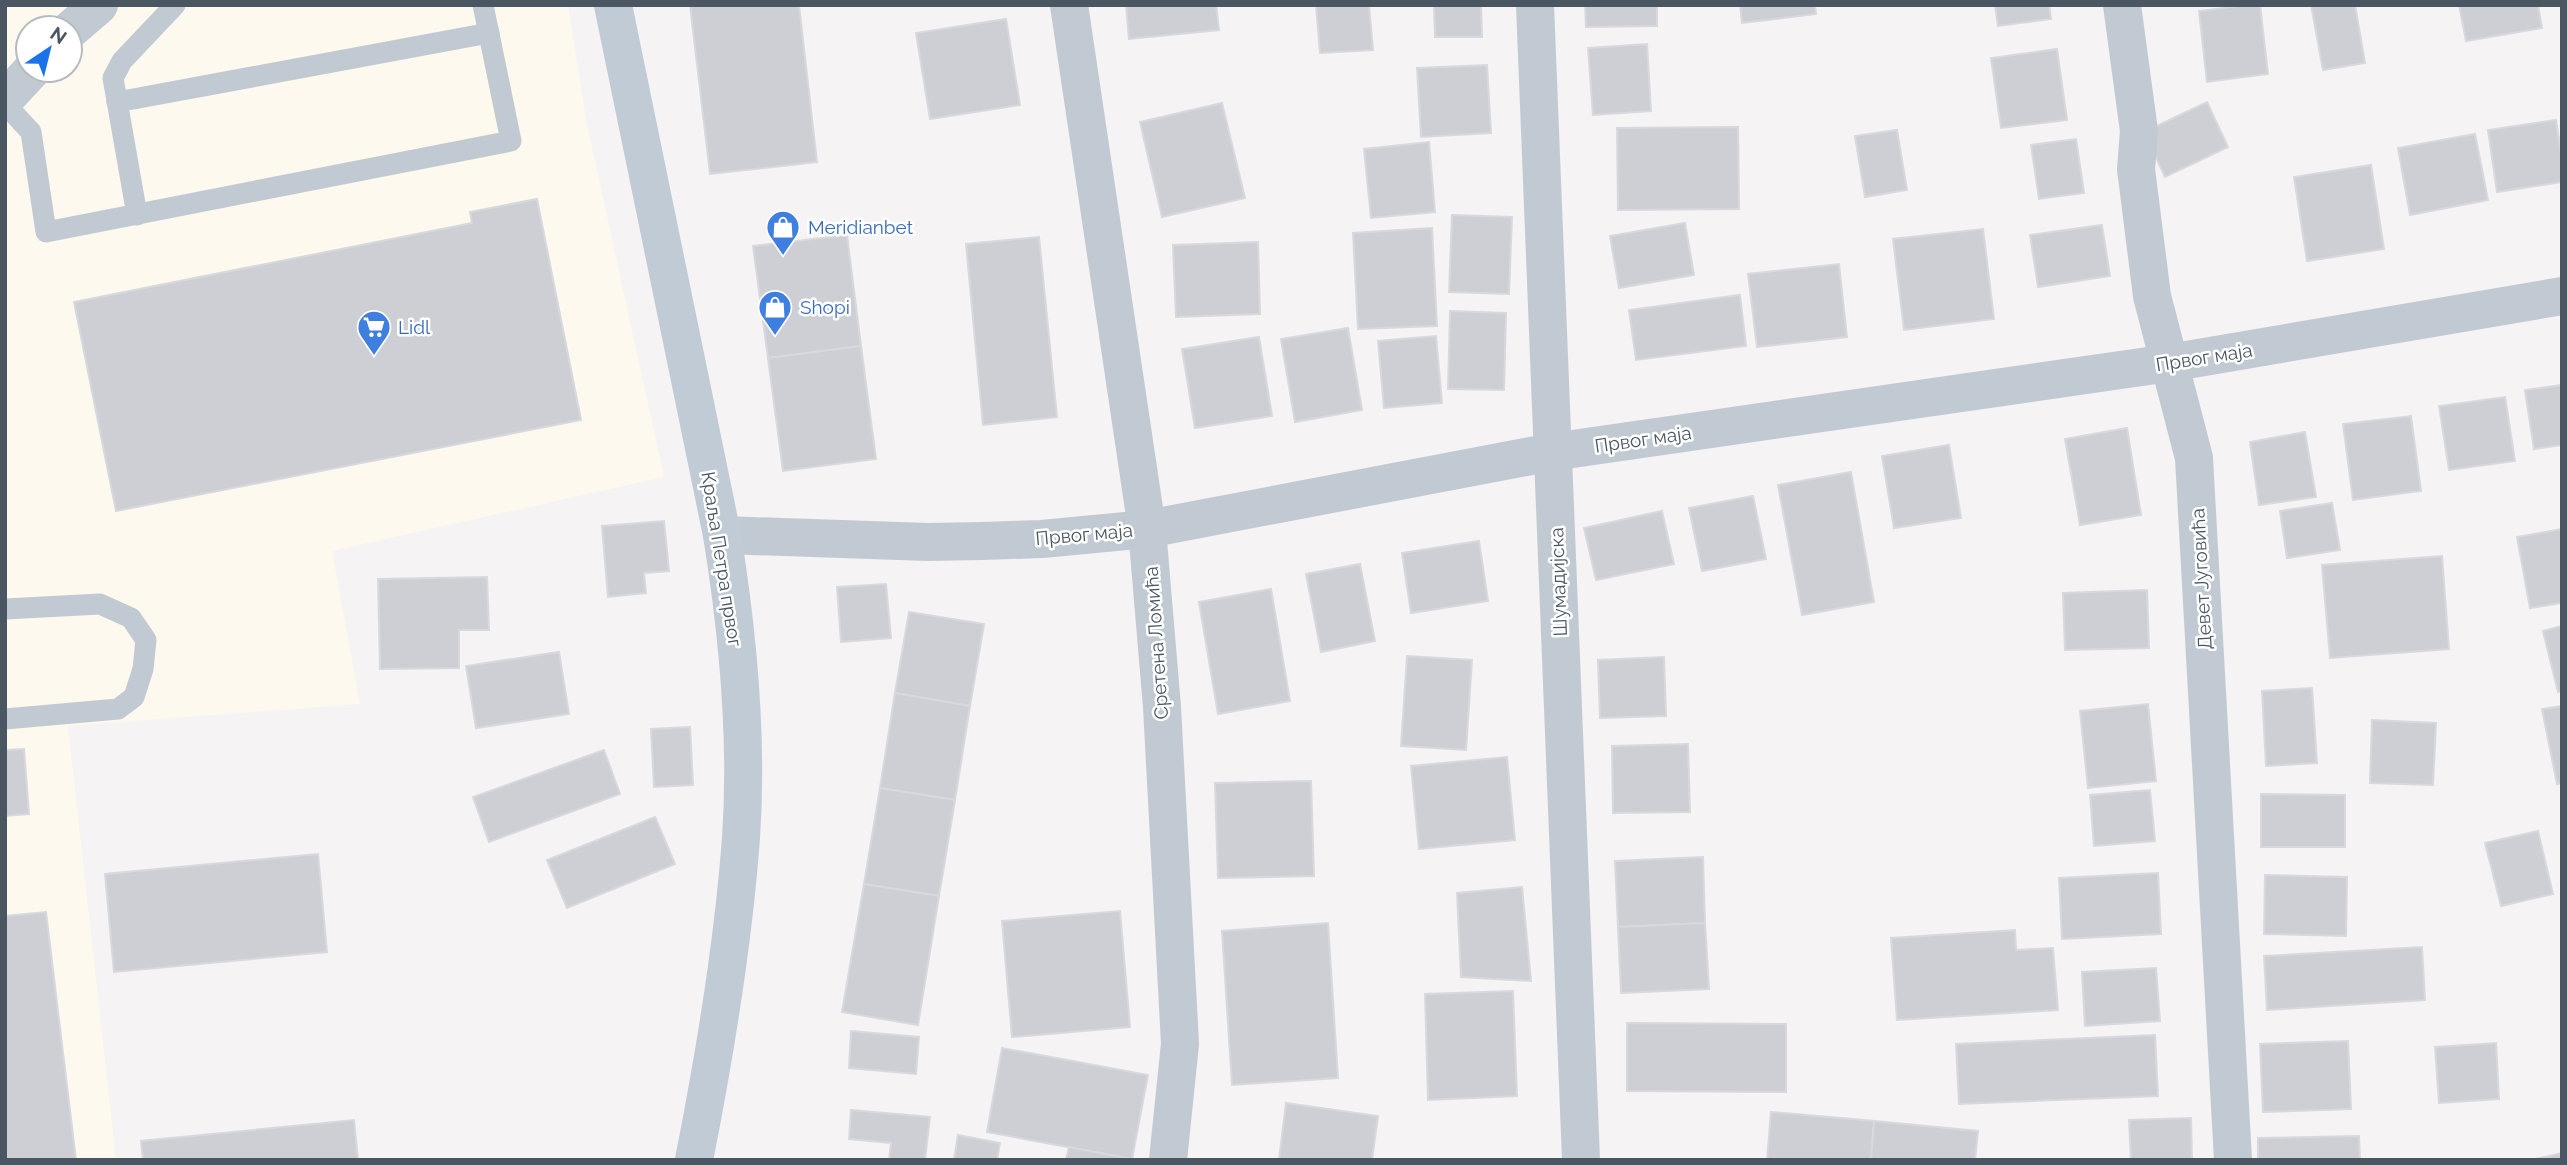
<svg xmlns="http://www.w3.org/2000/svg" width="2567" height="1165" font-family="Raleway,sans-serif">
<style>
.commercial{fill:#fdf9ef;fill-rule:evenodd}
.building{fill:#cdcfd5;stroke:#d7d9de;stroke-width:2}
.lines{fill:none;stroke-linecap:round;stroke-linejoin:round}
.service{stroke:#c1cad2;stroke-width:21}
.minor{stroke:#c1cad2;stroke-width:38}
.tertiary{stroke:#c1cad2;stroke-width:38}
.secondary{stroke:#c1cbd6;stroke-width:38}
.labels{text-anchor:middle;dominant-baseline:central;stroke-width:5;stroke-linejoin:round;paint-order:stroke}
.shop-label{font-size:19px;fill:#366cbe;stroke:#fff;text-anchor:start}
.street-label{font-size:19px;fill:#4a5661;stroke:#fff}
</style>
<rect width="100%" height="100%" fill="#f5f3f3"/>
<path class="commercial" d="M5,5h563l19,120 77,352 -332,74 28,153 -292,22 48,434h-111zM28,28h42v42h-42z"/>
<g class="building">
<path d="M690,5h109l18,157 -107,12z"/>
<path d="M1126,5h90l3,25 -90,9z"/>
<path d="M1316,5h53l4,45 -53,3z"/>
<path d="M1434,5h47l1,32h-47z"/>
<path d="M1585,5h72v21l-71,1z"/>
<path d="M1740,5h75l1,9 -74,9z"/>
<path d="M1995,5h54l2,14 -53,7z"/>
<path d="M2248,5h12l8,69 -61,8 -8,-71z"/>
<path d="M2311,5h44l10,58 -42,7z"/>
<path d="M2459,5h79l4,23 -76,13z"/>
<path d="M1006,19l14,86 -90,14 -14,-86z"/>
<path d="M1647,44l4,67 -58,4 -5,-67z"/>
<path d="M2057,49l10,71 -66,8 -10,-70z"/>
<path d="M1487,65l4,68 -70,4 -4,-69z"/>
<path d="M2207,102l21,45 -63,30 -21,-45z"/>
<path d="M1222,103l23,95 -83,19 -22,-95z"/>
<path d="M2556,120l6,40v22l-65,10 -9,-62z"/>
<path d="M1738,127l1,82 -121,1 -1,-82z"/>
<path d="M1897,130l10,60 -42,7 -10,-61z"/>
<path d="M2475,134l13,66 -78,15 -12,-67z"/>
<path d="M2076,139l8,54 -45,6 -8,-54z"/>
<path d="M1429,142l6,70 -64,6 -7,-69z"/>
<path d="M2371,165l13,84 -77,12 -13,-84z"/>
<path d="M537,199l44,221 -465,91 -42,-209 398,-79 -2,-11z"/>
<path d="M1452,215l60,2 -3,77 -60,-2z"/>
<path d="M1685,223l9,52 -75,13 -9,-52z"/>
<path d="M2102,225l8,51 -72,11 -8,-52z"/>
<path d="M1432,228l5,98 -79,3 -5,-96z"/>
<path d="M1983,229l11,90 -90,11 -11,-91z"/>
<path d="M847,235l14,111 -93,12 -15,-112z"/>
<path d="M1039,237l18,180 -74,8 -17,-181z"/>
<path d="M1258,242l2,72 -84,3 -3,-72z"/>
<path d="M1839,264l8,73 -90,10 -9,-73z"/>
<path d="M1740,295l6,51 -110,14 -7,-50z"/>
<path d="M1450,311l56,2 -2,77 -56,-1z"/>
<path d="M1348,328l14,82 -67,12 -14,-83z"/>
<path d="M1436,336l6,67 -58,5 -6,-67z"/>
<path d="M1259,337l13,79 -77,12 -13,-79z"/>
<path d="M861,346l15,113 -93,12 -15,-113z"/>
<path d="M2562,385v60l-28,4 -9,-59z"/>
<path d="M2505,397l10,64 -66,9 -10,-64z"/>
<path d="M2411,416l10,75 -68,9 -10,-76z"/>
<path d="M2127,428l14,87 -61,10 -15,-86z"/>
<path d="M2305,432l11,65 -57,8 -9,-63z"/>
<path d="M1949,445l12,73 -67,10 -12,-72z"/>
<path d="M1851,472l23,130 -72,13 -24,-130z"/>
<path d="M1753,496l13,63 -64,12 -13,-63z"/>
<path d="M2332,503l8,47 -53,8 -7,-47z"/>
<path d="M1662,511l12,53 -78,16 -12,-52z"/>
<path d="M664,521l5,50 -25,2 2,20 -38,4 -6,-71z"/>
<path d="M2562,529v74l-32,5 -13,-71z"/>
<path d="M1479,541l9,60 -77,12 -9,-60z"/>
<path d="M2442,556l7,93 -119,9 -8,-93z"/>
<path d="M1360,564l15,77 -54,11 -15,-78z"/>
<path d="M487,577l2,53h-30v38l-79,1 -2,-90z"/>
<path d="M886,584l5,54 -50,4 -4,-55z"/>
<path d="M1271,589l19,112 -72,13 -19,-112z"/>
<path d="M2147,590l2,58 -84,2 -2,-57z"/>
<path d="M909,612l75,12 -14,82 -75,-13z"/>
<path d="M2562,626v65l-4,1 -15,-61z"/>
<path d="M559,652l10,62 -93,14 -10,-62z"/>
<path d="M1407,656l65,4 -6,90 -65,-4z"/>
<path d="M1664,657l2,59 -66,2 -2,-58z"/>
<path d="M2312,688l5,75 -51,3 -4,-75z"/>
<path d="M895,693l75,13 -15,94 -75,-12z"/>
<path d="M2148,704l8,77 -68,7 -8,-77z"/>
<path d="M2562,706v77l-5,1 -15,-75z"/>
<path d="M2372,720l64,3 -3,62 -63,-2z"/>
<path d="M690,727l3,58 -39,2 -3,-58z"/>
<path d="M1688,744l2,68 -77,1 -1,-67z"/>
<path d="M24,749l5,65 -24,2v-66z"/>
<path d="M604,750l16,44 -131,48 -16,-45z"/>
<path d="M1507,757l8,83 -96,9 -8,-83z"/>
<path d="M1311,781l3,95 -96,2 -3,-95z"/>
<path d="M880,788l75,12 -16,96 -75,-12z"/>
<path d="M2150,790l5,51 -61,5 -4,-51z"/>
<path d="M2261,794l84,1v52h-84z"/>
<path d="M655,817l20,47 -108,44 -20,-48z"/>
<path d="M2538,831l15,63 -52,12 -16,-63z"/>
<path d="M318,854l9,98 -213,20 -9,-98z"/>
<path d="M1703,857l2,66 -87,4 -3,-66z"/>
<path d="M2158,873l3,61 -99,5 -3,-61z"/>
<path d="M2265,875l82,2 -1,59 -82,-2z"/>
<path d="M864,884l75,12 -21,129 -76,-13z"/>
<path d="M1522,887l9,94 -70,-4 -4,-84z"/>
<path d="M1120,911l10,116 -118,10 -10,-116z"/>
<path d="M46,912l30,248h-71v-244z"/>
<path d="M1328,923l10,155 -106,7 -10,-154z"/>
<path d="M1705,923l4,66 -88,4 -3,-66z"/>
<path d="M2015,930l1,20 37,-2 5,62 -161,10 -6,-82z"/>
<path d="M2422,947l3,53 -158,10 -3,-54z"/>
<path d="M2156,968l4,53 -75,5 -3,-54z"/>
<path d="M1513,991l4,105 -89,4 -3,-106z"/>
<path d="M1627,1023l159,1v68l-159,-1z"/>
<path d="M851,1031l68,6 -3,37 -67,-6z"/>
<path d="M2155,1035l3,61 -199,8 -3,-60z"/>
<path d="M2348,1041l3,68 -88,3 -3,-68z"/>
<path d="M2496,1043l3,56 -60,4 -4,-56z"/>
<path d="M1002,1048l146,27 -16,84 -145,-27z"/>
<path d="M1286,1103l92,13 -6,44h-93z"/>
<path d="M851,1110l79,7 -5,43h-36l2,-17 -42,-4z"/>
<path d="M1771,1112l103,9 -3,39h-104z"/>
<path d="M2191,1118l1,42h-61l-2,-40z"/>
<path d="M354,1120l4,40h-215l-2,-19z"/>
<path d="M1874,1121l104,10 -3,29h-104z"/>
<path d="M958,1135l42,8 -3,17h-43z"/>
<path d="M2359,1136l1,24h-102v-22z"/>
<path d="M1069,1147l63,12v1h-66z"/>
<path d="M2562,1153v7h-31z"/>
</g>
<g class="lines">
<g class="service">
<path d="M117,102l372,-69"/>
<path d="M5,104l26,28 15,100 465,-91 -28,-136"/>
<path d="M137,215l-24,-137 9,-17 53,-56"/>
<path d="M5,609l95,-5 31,14 15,22 -3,29 -9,28 -16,12 -113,10"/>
</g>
<g class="minor">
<path d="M1069,5l78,524 15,178 18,337 -12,116"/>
<path d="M1535,5l46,1155"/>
<path d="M2122,5l17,126 -3,38 16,127 42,162 39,702"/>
<path d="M722,535l206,7 54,-1 60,-2 105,-10 405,-77 617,-89 393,-67"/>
</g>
<g class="tertiary">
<path d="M70,30l29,-25"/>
<path d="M5,99l27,-29"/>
</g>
<path class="secondary" d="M613,5l109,530c16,99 26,202 19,303 -8,108 -26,216 -47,322"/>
</g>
<defs>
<symbol id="shop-pin" viewBox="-11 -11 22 30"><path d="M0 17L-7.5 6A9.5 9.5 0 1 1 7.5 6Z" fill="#3f7fe0" stroke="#fff"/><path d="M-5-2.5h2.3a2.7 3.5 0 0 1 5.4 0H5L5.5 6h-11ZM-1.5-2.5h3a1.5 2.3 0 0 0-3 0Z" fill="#fff"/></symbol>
<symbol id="supermarket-pin" viewBox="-11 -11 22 30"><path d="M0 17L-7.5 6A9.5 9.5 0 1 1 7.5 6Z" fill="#3f7fe0" stroke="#fff"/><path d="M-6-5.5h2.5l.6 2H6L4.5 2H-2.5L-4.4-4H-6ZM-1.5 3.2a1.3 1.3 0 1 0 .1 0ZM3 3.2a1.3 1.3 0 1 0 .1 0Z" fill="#fff"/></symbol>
</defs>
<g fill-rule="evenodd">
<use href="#shop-pin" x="764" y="208" width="38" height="52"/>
<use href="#shop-pin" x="756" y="288" width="38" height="52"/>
<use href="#supermarket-pin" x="355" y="308" width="38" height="52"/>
</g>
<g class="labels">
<g class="shop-label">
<text x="808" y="227">Meridianbet</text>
<text x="800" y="307">Shopi</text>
<text x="398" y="327">Lidl</text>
</g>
<g class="street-label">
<text transform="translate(2204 357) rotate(-9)">Првог маја</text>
<text transform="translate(1643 439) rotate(-8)">Првог маја</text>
<text transform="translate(1084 534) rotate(-5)">Првог маја</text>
<text transform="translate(722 559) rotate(81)">Краља Петра првог</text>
<text transform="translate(2201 579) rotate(-93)">Девет Југовића</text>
<text transform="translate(1558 582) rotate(-92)">Шумадијска</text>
<text transform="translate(1156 643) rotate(-94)">Сретена Ломића</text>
</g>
</g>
<rect width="2567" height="1165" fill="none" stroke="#4a5661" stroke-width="14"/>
<g transform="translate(49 49) rotate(35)"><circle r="33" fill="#ffffff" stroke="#b7bbc0" stroke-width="2"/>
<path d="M0-5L12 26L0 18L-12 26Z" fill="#1a73e8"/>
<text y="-10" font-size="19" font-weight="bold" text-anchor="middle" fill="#4a5661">N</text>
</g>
</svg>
